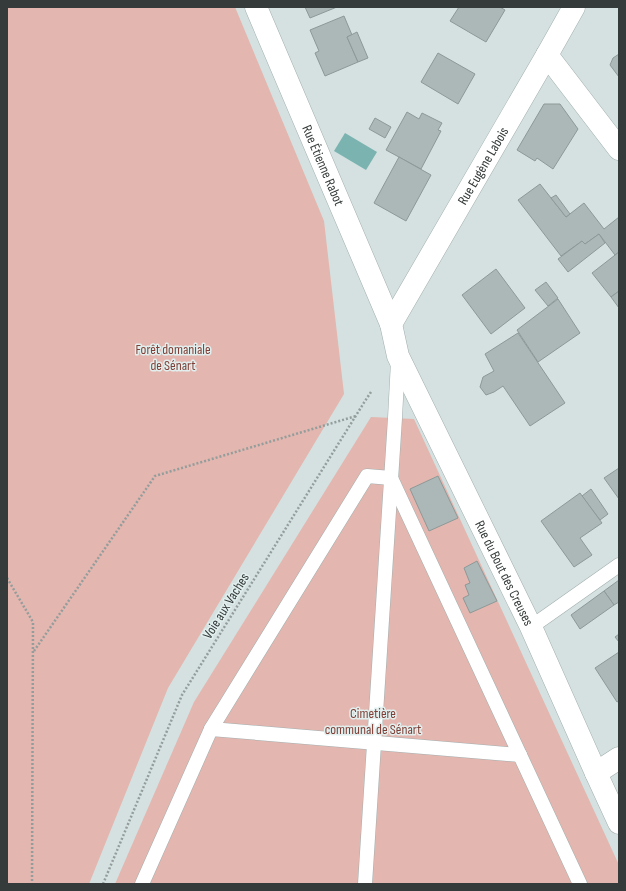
<svg xmlns="http://www.w3.org/2000/svg" width="626" height="891" font-family="'Sofia Sans Condensed',sans-serif">
<style>
.green{fill:#e3b6af}
.water{fill:#7ab3b0}
.building{fill:#acb8b7;stroke:#8d9998}
.lines{fill:none;stroke-linecap:round;stroke-linejoin:round}
.lane-casing{stroke:#a3afae;stroke-width:15}
.street-casing{stroke:#a3afae;stroke-width:23}
.path{stroke:#939d9c;stroke-width:2.5;stroke-dasharray:2 2;stroke-linecap:butt}
.lane{stroke:#fff;stroke-width:14}
.street{stroke:#fff;stroke-width:22}
.labels{text-anchor:middle;dominant-baseline:central;stroke-width:3;stroke-linejoin:round;paint-order:stroke}
.street-label{font-size:14px;fill:#353b3a;stroke:#e1efee}
.park-label{font-size:14px;fill:#7f3f36;stroke:#e1efee}
</style>
<rect width="100%" height="100%" fill="#d4e1e0"/>
<g class="green">
<path d="M7,7h228l89,214 20,173 -176,294 -79,196h-82z"/>
<path d="M371,417l43,2 205,446v19h-504l79,-182z"/>
</g>
<path class="water" d="M345,133l32,19 -11,18 -32,-19z"/>
<g class="building">
<path d="M305,7h32l-27,11z"/>
<path d="M459,7h41l5,3 -19,32 -36,-21z"/>
<path d="M344,16l8,19 -5,2 11,25 -33,14 -10,-23 4,-2 -9,-21z"/>
<path d="M357,32l11,26 -10,4 -11,-25z"/>
<path d="M438,53l37,21 -17,30 -37,-22z"/>
<path d="M619,54v23l-9,-12 3,-7z"/>
<path d="M544,104h16l18,25 -25,40 -16,-11 -2,3 -18,-11z"/>
<path d="M407,112l12,7 3,-6 20,10 -4,7 3,1 -20,38 -35,-19z"/>
<path d="M375,118l16,9 -6,11 -16,-9z"/>
<path d="M399,157l32,18 -25,46 -32,-18z"/>
<path d="M540,184l26,33 18,-14 20,26 15,-12v35l-4,3 -16,-21 -14,10 -3,-3 -21,15 -43,-56z"/>
<path d="M556,195l14,19 -4,3 -15,-19z"/>
<path d="M599,234l6,9 -37,29 -10,-13 24,-18 3,3z"/>
<path d="M619,252v39l-8,6 -19,-24z"/>
<path d="M496,269l29,39 -34,26 -29,-39z"/>
<path d="M546,282l12,16 -10,8 -13,-16z"/>
<path d="M619,291v17l-8,-11z"/>
<path d="M558,299l22,34 -42,29 -21,-32z"/>
<path d="M518,333l47,70 -35,23 -27,-40 -9,6 -8,3 -6,-8 3,-10 11,-6 -9,-17z"/>
<path d="M619,468v31l-15,-21z"/>
<path d="M438,476l20,42 -29,13 -19,-42z"/>
<path d="M591,489l17,25 -8,6 -18,-24z"/>
<path d="M580,493l22,30 -22,15 12,17 -18,12 -33,-46z"/>
<path d="M477,561l20,40 -27,12 -7,-15 6,-3 -4,-10 5,-2 -6,-15z"/>
<path d="M619,580v22l-5,3 -10,-14z"/>
<path d="M604,591l10,14 -34,24 -9,-14z"/>
<path d="M619,634v8l-4,-5z"/>
<path d="M619,652v49l-2,1 -22,-34z"/>
</g>
<g class="lines">
<defs>
<g id="lane">
<path d="M531,627l88,-62"/>
<path d="M211,729l309,26"/>
<path d="M142,884l69,-155 156,-253 24,2 189,406"/>
<path d="M365,884l30,-466 3,-57"/>
</g>
<g id="street">
<path id="s1" d="M256,7l135,317 7,32 133,271 65,146 23,50"/>
<path d="M547,55l72,94"/>
<path id="s2" d="M391,324l156,-269 27,-48"/>
<path d="M596,773l23,-15"/>
</g>
</defs>
<use href="#lane" class="lane-casing"/>
<use href="#street" class="street-casing"/>
<g class="path">
<path d="M7,578l26,44 -1,262"/>
<path d="M34,651l121,-175 201,-60"/>
<path d="M103,884l79,-189 183,-294 6,-9"/>
</g>
<use href="#lane" class="lane"/>
<use href="#street" class="street"/>
</g>
<g class="labels">
<g class="street-label">
<text stroke="none"><textPath href="#s1" startOffset="172">Rue Étienne Rabot</textPath></text>
<text stroke="none"><textPath href="#s2" startOffset="183">Rue Eugène Labois</textPath></text>
<text stroke="none"><textPath href="#s1" startOffset="619">Rue du Bout des Creuses</textPath></text>
<text transform="translate(226 606) rotate(-58)">Voie aux Vaches</text>
</g>
<g class="park-label">
<text x="173" y="349">Forêt domaniale<tspan x="173" dy="16">de Sénart</tspan></text>
<text x="373" y="713">Cimetière<tspan x="373" dy="16">communal de Sénart</tspan></text>
</g>
</g>
<rect width="626" height="891" fill="none" stroke="#353b3a" stroke-width="16"/>
</svg>
